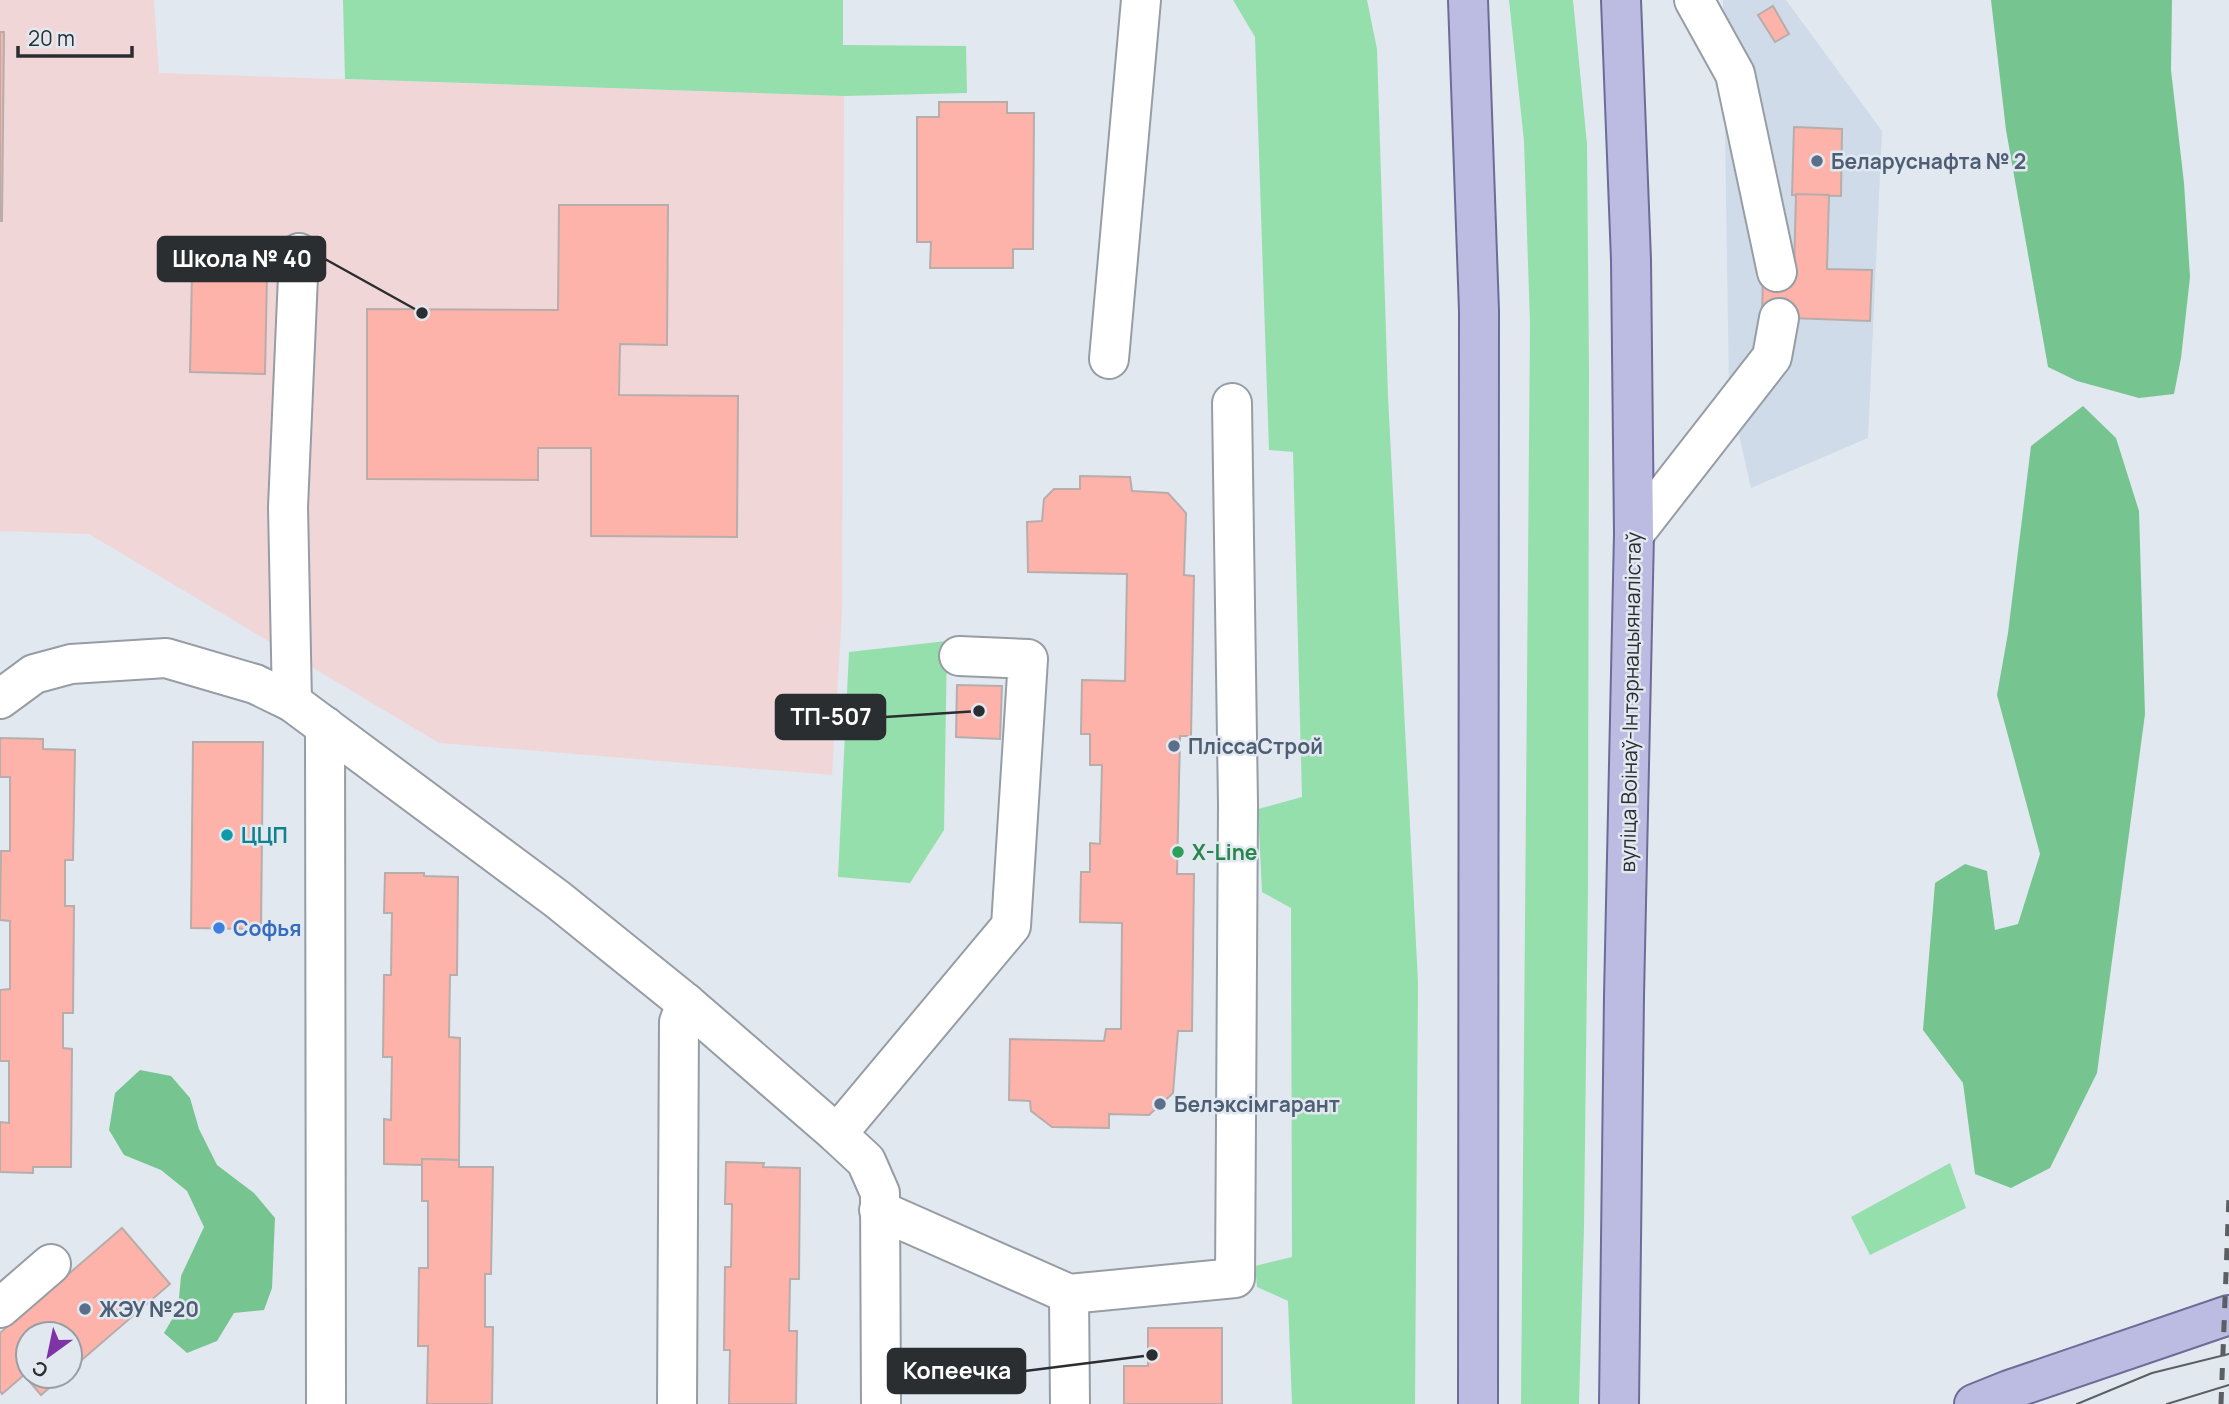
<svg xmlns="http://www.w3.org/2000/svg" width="2229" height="1404" font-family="Manrope,sans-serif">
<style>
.built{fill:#cfdbe8}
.education{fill:#f1d6d8}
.green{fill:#95dfac}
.forest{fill:#76c590}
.building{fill:#fdb3aa;stroke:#b7adab;stroke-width:2}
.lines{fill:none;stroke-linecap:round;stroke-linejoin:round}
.minor-casing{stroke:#979da4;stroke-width:42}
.major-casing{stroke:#6d6c97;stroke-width:42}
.minor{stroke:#fff;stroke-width:38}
.major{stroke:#bcbbe2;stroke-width:38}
.tram{stroke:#5b5f64;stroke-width:2}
.rail{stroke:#5b5f64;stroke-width:5;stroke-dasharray:12 12;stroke-linecap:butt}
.service-dot{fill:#5c6f8a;stroke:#e1e8f0;stroke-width:2.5}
.culture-dot{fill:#0f9aa8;stroke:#e1e8f0;stroke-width:2.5}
.leisure-dot{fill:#2e9e5b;stroke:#e1e8f0;stroke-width:2.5}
.shop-dot{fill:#3f7fe0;stroke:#e1e8f0;stroke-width:2.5}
.labels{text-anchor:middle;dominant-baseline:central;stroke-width:5;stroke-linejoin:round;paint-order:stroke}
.service-label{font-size:21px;font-weight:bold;fill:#4e5e75;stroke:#e1e8f0;text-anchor:start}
.street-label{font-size:21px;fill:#2b2e31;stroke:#e1e8f0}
.culture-label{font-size:21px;font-weight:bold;fill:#0d838f;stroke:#e1e8f0;text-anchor:start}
.leisure-label{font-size:21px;font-weight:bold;fill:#27864d;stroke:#e1e8f0;text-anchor:start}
.shop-label{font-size:21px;font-weight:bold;fill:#366cbe;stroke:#e1e8f0;text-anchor:start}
.leader{fill:none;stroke:#2b2e31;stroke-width:2.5}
.callout-dot{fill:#2b2e31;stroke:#e1e8f0;stroke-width:2.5}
.callout{fill:#2b2e31;stroke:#2b2e31;stroke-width:2.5}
.callout-label{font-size:23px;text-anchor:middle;font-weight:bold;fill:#fff}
</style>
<rect width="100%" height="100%" fill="#e1e8f0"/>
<path class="built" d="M1723,0h63l96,131 -14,307 -117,50 -22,-98z"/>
<path class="education" d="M0,0h154l5,73 685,23 -2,518 -10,161 -393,-32 -350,-209 -89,-3z"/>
<g class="green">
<path d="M343,0h500v45l123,1 1,47 -123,3 -499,-17z"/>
<path d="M1233,0h134l10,49 11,347 30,586 -3,422h-123l-4,-103 -31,-14 -2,-21 37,-9 -1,-349 -29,-16 -4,-83 44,-12 -9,-345 -24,-2 -14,-413z"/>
<path d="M1509,0h64l14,144 2,228 -1,515 -4,340 -5,177h-58l9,-1080 -6,-183z"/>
<path d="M947,641l-3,189 -34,53 -72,-6 11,-225z"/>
<path d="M1950,1163l16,45 -96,47 -19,-38z"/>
</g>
<g class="forest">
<path d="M1991,0h181l-1,70 13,113 6,94 -9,81 -7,36 -35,4 -62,-17 -29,-14 -42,-237z"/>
<path d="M2083,406l33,32 23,73 6,203 -48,359 -47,95 -39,20 -36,-14 -12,-91 -40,-53 12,-147 30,-19 22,7 8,59 23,-6 22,-70 -43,-159 11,-62 23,-187z"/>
<path d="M140,1070l31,6 19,22 9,31 18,36 37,28 21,25 -3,70 -8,22 -30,3 -17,28 -30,12 -23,-20 14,-24 3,-33 23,-49 -17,-36 -26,-21 -37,-15 -15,-25 6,-37z"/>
</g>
<g class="building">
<path d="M1773,6l16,28 -14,8 -17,-27z"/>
<path d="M0,32h4l-2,189h-2z"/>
<path d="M939,102h68v11h27l-1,136h-20v19h-83l1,-26h-14v-125h22z"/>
<path d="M1794,127l48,2 -1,67 -49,-1z"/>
<path d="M1796,194l33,1 -2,74 45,1 -2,51 -108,-4 1,-46 31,1z"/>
<path d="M559,205h109l-1,140 -47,-1 -1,51 119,1 -1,141 -146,-1v-88h-53v32l-171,-1v-170l191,1z"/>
<path d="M192,272l75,2 -2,100 -75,-2z"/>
<path d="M1080,476l50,1 2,14 36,2 18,20 -2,62 10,1 -3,160h-11l-3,138h17l-2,157h-14l-5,62 -24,22 -40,-1v14l-57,-1 -21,-16 -1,-10 -21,-1 1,-61 94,2 2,-12h15l1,-106 -42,-1 1,-50h9v-29l10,1 2,-79h-12v-31h-9l1,-54 43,1 2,-107 -99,-2 -1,-50 15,-1 2,-22 10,-10h26z"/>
<path d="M957,685l45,1 -2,53 -44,-2z"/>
<path d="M0,738l43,1v10l32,1 -2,110h-8v46h9l-1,107h-10v35l9,1 -1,118h-38v6l-33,-1v-50l9,1v-62h-9v-71l10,-1v-68l-10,-1 1,-69h9v-74h-10z"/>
<path d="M193,742h70l-2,187 -70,-1z"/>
<path d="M385,873h39v3l34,1 -1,98h-7l-1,62 11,1 -1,122 -37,-1v6l-38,-1v-45l7,1 1,-63h-9l1,-82h7l1,-62h-8z"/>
<path d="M422,1159l37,1v7h34l-2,107h-6v53h8l-1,77h-65l1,-58h-10l1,-78h9v-67h-6z"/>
<path d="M726,1162l38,1 -1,4 37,1 -1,111h-9l-1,52h8l-1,73h-67l1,-54h-6l1,-83h6l1,-63h-7z"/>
<path d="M122,1228l48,56 -100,86v-36h-42v42h35l-22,19 -17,-20 -22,19 -2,-3v-58z"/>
<path d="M1148,1328h74v76h-98v-38h24z"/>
</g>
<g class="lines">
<defs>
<g id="minor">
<path d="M1694,0l41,74 42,198"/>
<path d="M1109,359l32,-359"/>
<path d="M1634,534l138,-177 7,-39"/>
<path d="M0,699l34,-25 37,-10 95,-6 89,26 37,18 265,197 129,104 151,131 29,27 14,32 1,211"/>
<path d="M292,702l-4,-195 11,-254"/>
<path d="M325,726l1,678"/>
<path d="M837,1134l174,-208 17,-267 -69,-3"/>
<path d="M879,1210l190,84 166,-16 3,-473 -6,-402"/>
<path d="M1069,1294l1,110"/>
<path d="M0,1308l51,-44"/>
<path d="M677,1404l2,-382 7,-19"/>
</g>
<g id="major">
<path d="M1468,0l11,311 -1,1093"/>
<path d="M1619,1404l5,-408 10,-462 -3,-274 -10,-260"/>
<path d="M1974,1404l35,-14 220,-75"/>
</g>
</defs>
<use href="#minor" class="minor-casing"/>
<use href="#major" class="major-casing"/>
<use href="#minor" class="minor"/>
<use href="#major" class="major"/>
<g class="tram">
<path d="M2077,1404l75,-31 77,-19"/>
<path d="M2167,1404l62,-19"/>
</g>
<path class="rail" d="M2221,1404l8,-208"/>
</g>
<g class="service-dot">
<circle cx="1817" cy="161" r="7"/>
<circle cx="1174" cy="746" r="7"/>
<circle cx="1160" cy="1104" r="7"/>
<circle cx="85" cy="1309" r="7"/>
</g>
<circle class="culture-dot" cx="227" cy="835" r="7"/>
<circle class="leisure-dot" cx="1178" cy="852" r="7"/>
<circle class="shop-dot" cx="219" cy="928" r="7"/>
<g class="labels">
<g class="service-label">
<text x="1831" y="161">Беларуснафта № 2</text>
<text x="1188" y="746">ПліссаСтрой</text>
<text x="1174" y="1104">Белэксімгарант</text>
<text x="99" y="1309">ЖЭУ №20</text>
</g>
<g class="street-label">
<text transform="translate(1630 702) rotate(-89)">вуліца Воінаў-Інтэрнацыяналістаў</text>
</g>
<g class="culture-label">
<text x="241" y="835">ЦЦП</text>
</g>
<g class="leisure-label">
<text x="1192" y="852">X-Line</text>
</g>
<g class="shop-label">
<text x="233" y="928">Софья</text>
</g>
</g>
<path class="leader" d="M422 313L325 259M979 711L885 717M1152 1355L1025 1371"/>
<g class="callout-dot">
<circle cx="422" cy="313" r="7"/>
<circle cx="979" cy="711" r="7"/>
<circle cx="1152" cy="1355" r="7"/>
</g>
<g class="callout">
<rect x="158" y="237" width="167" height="44" rx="7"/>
<rect x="776" y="695" width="109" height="44" rx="7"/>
<rect x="888" y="1349" width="137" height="44" rx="7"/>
</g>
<g class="callout-label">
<text x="242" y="267">Школа № 40</text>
<text x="831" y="725">ТП-507</text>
<text x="957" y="1379">Копеечка</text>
</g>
<g transform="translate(49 1355) rotate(213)"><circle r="33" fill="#e1e8f0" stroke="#989ea4" stroke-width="2"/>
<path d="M0-5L12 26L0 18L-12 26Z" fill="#7f34a6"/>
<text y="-10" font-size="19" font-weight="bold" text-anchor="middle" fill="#2b2e31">С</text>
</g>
<path d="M18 46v10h114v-10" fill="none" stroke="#2b2e31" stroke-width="3.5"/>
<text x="28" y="46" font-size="21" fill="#2b2e31" stroke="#e1e8f0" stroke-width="5" paint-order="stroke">20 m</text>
</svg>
